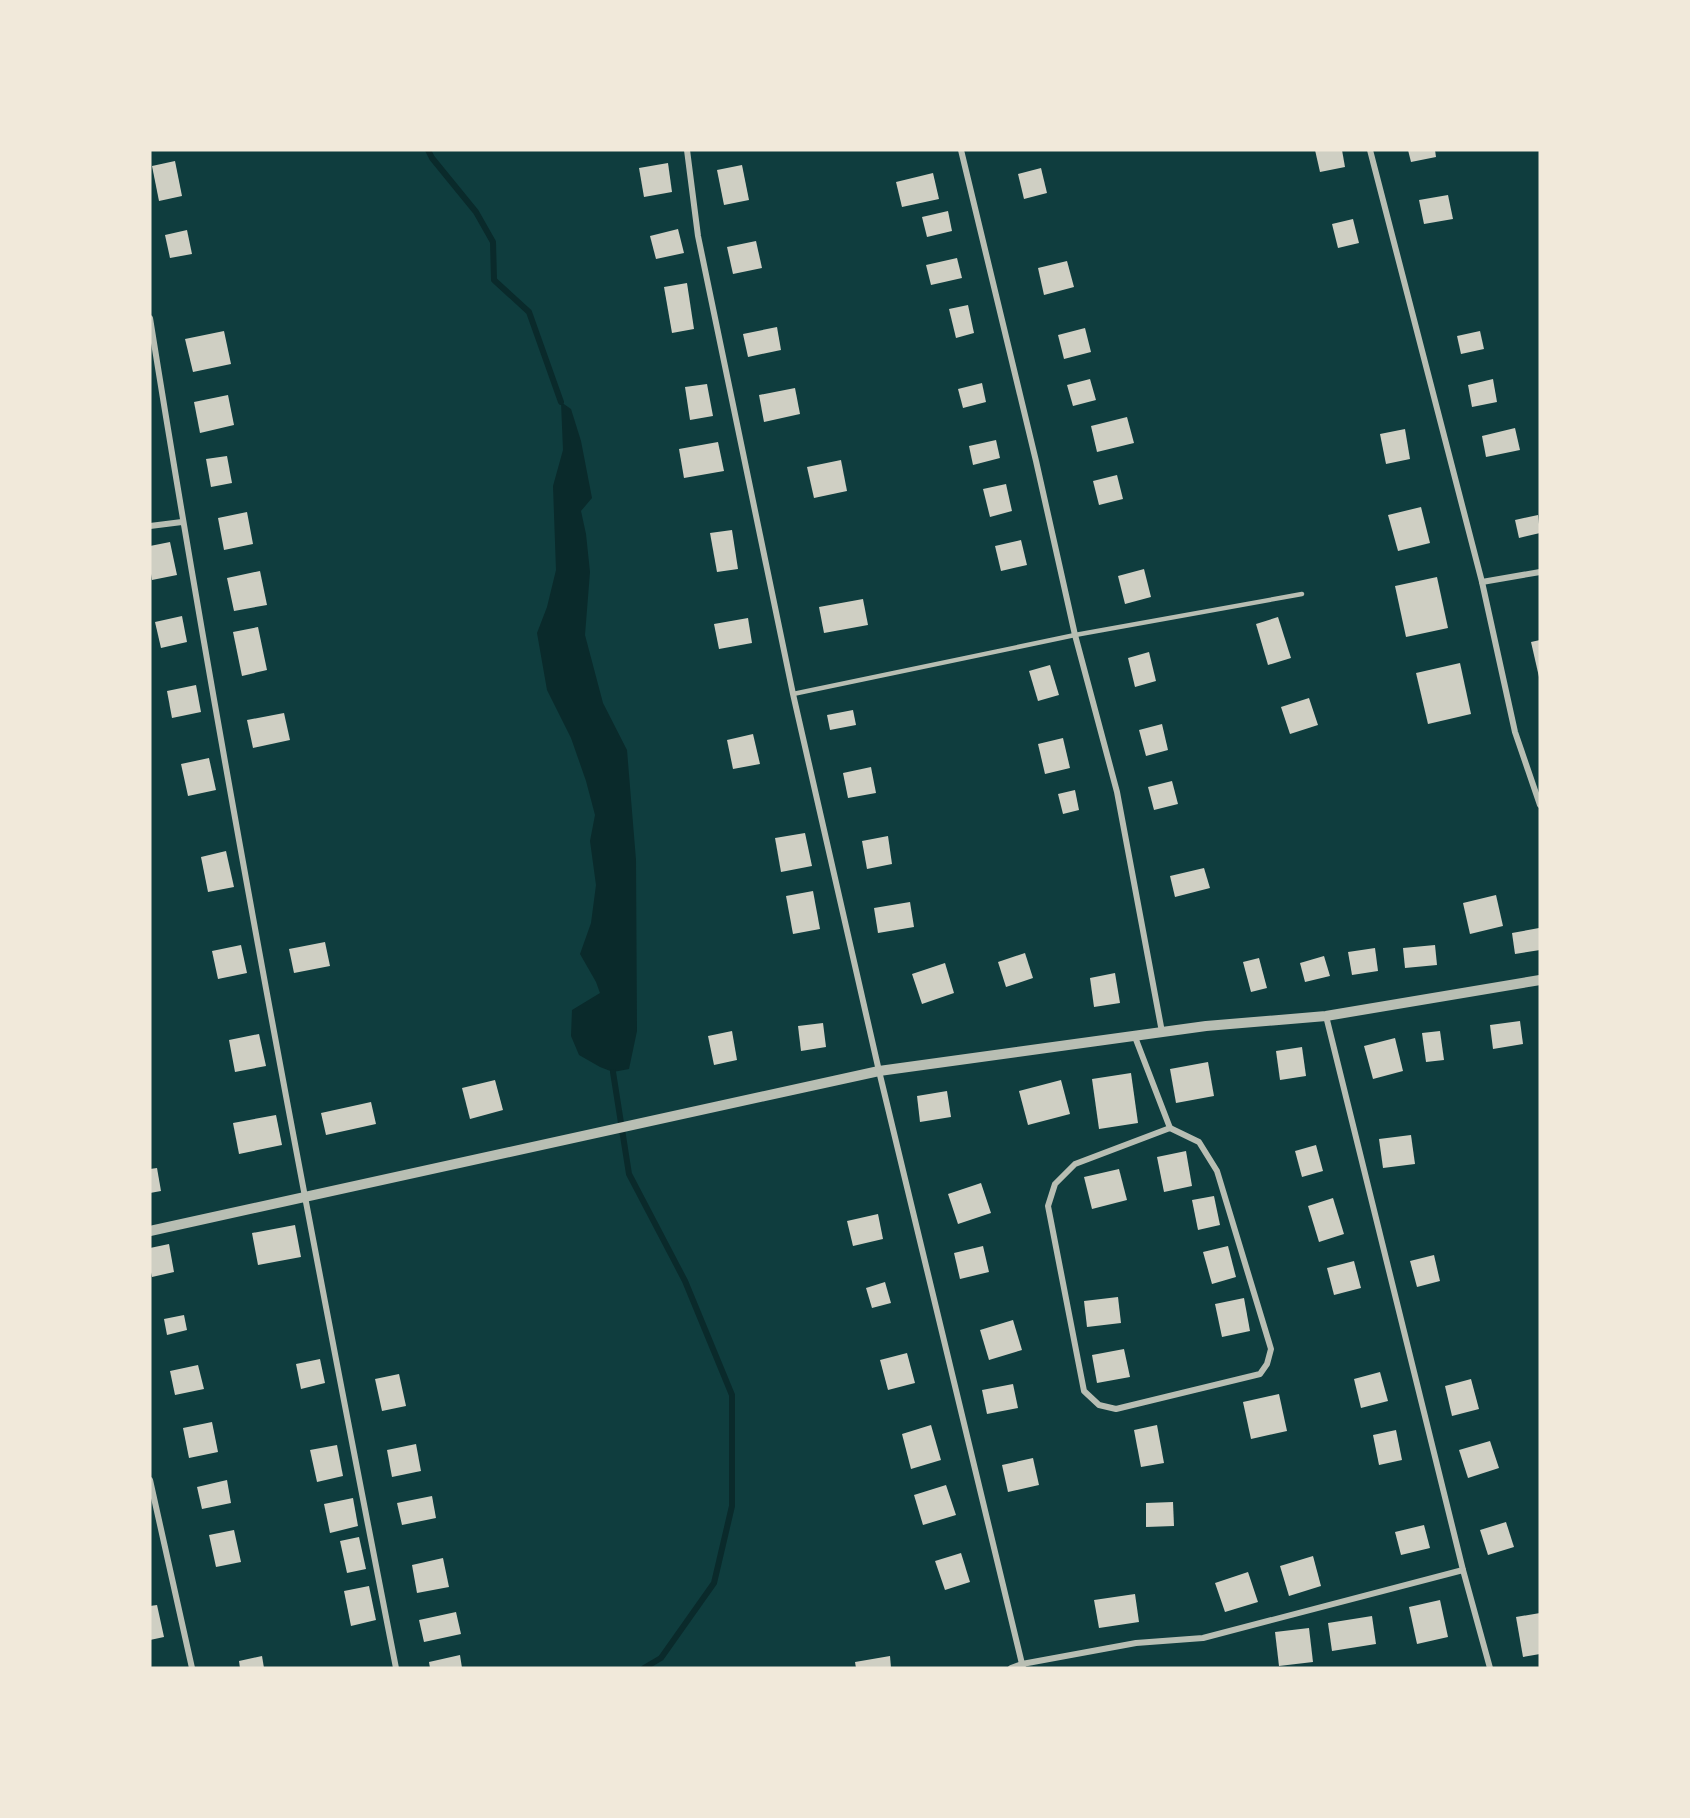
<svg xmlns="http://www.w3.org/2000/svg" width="1690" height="1818" font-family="Raleway,sans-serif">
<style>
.water{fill:#0a2a2b}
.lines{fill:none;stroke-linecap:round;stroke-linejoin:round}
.stream{stroke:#0a2a2b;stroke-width:6}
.building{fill:#cfcfc3}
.service{stroke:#b8beb3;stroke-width:4.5}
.minor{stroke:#b8beb3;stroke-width:6}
.tertiary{stroke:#b8beb3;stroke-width:10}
</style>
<rect width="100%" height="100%" fill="#0f3d3e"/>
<path class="water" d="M561,402l10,7 10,32 11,57 -11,13 5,23 4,38 -5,63 18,68 24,47 9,110 1,171 -8,38 -16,3 -13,-5 -21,-12 -8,-19 1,-26 28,-17 -4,-11 -16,-28 11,-31 5,-38 -6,-44 5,-26 -9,-34 -15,-43 -24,-48 -10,-57 10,-26 9,-37 -3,-84 10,-36z"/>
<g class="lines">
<g class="stream">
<path d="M428,150l4,8 44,54 17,30 1,38 35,32 32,90"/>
<path d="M613,1072l16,102 56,107 47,114v111l-18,77 -53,75 -17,10"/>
</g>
</g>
<g class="building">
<path d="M1315,150h27l3,17 -25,5z"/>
<path d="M1408,150h27l1,7 -25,5z"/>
<path d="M175,161l7,35 -23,5 -7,-35z"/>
<path d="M668,163l4,29 -28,5 -5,-29z"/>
<path d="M742,165l7,35 -25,5 -7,-35z"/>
<path d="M1041,168l6,25 -23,6 -6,-25z"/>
<path d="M933,173l6,26 -37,8 -6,-25z"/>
<path d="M1448,195l5,24 -29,5 -5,-24z"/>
<path d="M948,211l4,20 -25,6 -5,-20z"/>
<path d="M1353,219l6,24 -21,5 -6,-24z"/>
<path d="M678,229l6,24 -28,6 -6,-23z"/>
<path d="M187,230l5,24 -22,4 -5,-23z"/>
<path d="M756,241l6,27 -29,6 -6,-27z"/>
<path d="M957,258l5,20 -31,7 -5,-20z"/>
<path d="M1067,261l7,26 -30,8 -6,-27z"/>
<path d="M687,283l7,46 -22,4 -8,-46z"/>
<path d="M968,305l6,28 -18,5 -7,-29z"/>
<path d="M777,327l4,23 -33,7 -5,-23z"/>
<path d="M1085,328l6,24 -27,7 -6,-24z"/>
<path d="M224,331l7,33 -38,8 -8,-33z"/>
<path d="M1480,331l4,18 -23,5 -4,-18z"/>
<path d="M1090,379l6,21 -23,6 -6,-21z"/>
<path d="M1493,379l4,23 -25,5 -4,-22z"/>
<path d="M982,383l4,19 -23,6 -5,-19z"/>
<path d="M707,384l6,32 -23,4 -5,-33z"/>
<path d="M795,388l5,26 -36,8 -5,-27z"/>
<path d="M228,395l6,30 -34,8 -6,-31z"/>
<path d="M1127,417l7,26 -37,9 -6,-26z"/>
<path d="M1515,428l5,22 -34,7 -4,-21z"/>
<path d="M1405,429l5,30 -24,5 -6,-30z"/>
<path d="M996,440l4,18 -27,7 -4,-19z"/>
<path d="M718,442l6,29 -40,7 -5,-29z"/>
<path d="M227,456l5,27 -21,4 -5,-28z"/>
<path d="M841,460l6,31 -33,7 -7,-31z"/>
<path d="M1117,475l6,24 -24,6 -6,-24z"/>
<path d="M1006,484l6,27 -22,6 -7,-28z"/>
<path d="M1421,507l9,36 -32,8 -10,-36z"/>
<path d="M247,512l6,32 -29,6 -6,-32z"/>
<path d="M1538,515l2,18 -21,5 -4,-18z"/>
<path d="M732,530l6,39 -21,3 -7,-39z"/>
<path d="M1021,540l6,25 -26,6 -6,-25z"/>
<path d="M170,542l7,33 -25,5 -2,-12v-22z"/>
<path d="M1144,569l7,28 -26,7 -7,-28z"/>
<path d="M260,571l7,34 -33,6 -7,-33z"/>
<path d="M1437,577l11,51 -42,9 -11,-51z"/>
<path d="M863,599l5,26 -44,8 -5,-26z"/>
<path d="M182,616l5,26 -26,6 -6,-26z"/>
<path d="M1278,617l13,41 -23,7 -12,-41z"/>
<path d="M748,618l4,25 -33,6 -5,-25z"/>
<path d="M258,627l9,43 -25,6 -9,-44z"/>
<path d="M1540,640v37h-1l-8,-35z"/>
<path d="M1149,652l7,29 -21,6 -7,-29z"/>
<path d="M1460,663l11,51 -43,10 -12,-51z"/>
<path d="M1050,665l9,30 -21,6 -9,-30z"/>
<path d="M196,685l5,27 -29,6 -5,-27z"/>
<path d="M1309,698l9,27 -28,9 -9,-27z"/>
<path d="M853,710l3,15 -26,5 -3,-15z"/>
<path d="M284,713l6,27 -37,8 -6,-28z"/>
<path d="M1162,724l6,26 -22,6 -7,-26z"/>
<path d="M753,734l7,30 -27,5 -6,-29z"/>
<path d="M1063,738l7,30 -25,6 -7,-30z"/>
<path d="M209,758l7,32 -28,6 -7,-32z"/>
<path d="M871,767l5,26 -28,5 -5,-25z"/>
<path d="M1172,781l6,23 -24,6 -6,-23z"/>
<path d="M1075,790l4,20 -16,4 -5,-20z"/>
<path d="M805,833l7,33 -31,6 -6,-34z"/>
<path d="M888,836l4,28 -25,5 -5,-28z"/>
<path d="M226,851l8,36 -26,5 -7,-35z"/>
<path d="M1204,868l6,20 -35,9 -5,-21z"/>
<path d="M813,891l7,38 -27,5 -7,-38z"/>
<path d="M1496,895l7,31 -33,8 -7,-31z"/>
<path d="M910,902l4,25 -36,6 -4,-25z"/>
<path d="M1539,928l1,22 -25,4 -3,-21z"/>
<path d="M325,942l5,24 -36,7 -5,-24z"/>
<path d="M241,945l6,28 -29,6 -6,-28z"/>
<path d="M1435,945l2,20 -32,3 -2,-20z"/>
<path d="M1375,948l3,23 -26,4 -4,-23z"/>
<path d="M1025,953l8,25 -27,9 -8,-25z"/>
<path d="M1324,956l6,20 -25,6 -5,-19z"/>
<path d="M1259,958l8,30 -16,4 -8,-30z"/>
<path d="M945,963l9,30 -32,11 -10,-30z"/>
<path d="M1115,973l5,30 -26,4 -4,-29z"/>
<path d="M1520,1021l3,23 -30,5 -3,-24z"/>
<path d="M823,1023l3,24 -25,4 -3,-25z"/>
<path d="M732,1031l5,29 -23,5 -6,-29z"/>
<path d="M1440,1031l4,29 -18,2 -4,-29z"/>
<path d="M259,1034l7,32 -31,6 -6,-32z"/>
<path d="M1395,1038l8,33 -30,8 -9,-33z"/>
<path d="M1302,1047l4,29 -26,4 -4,-29z"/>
<path d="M1208,1062l6,34 -38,7 -6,-34z"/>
<path d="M1131,1073l7,50 -39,6 -7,-50z"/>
<path d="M495,1080l8,30 -33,9 -8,-31z"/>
<path d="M1061,1080l9,34 -42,11 -9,-34z"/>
<path d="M947,1091l4,26 -31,5 -3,-26z"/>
<path d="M371,1102l5,22 -50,11 -5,-22z"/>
<path d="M276,1115l6,30 -43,9 -6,-31z"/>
<path d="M1411,1135l4,29 -32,4 -4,-29z"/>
<path d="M1316,1145l7,26 -21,6 -7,-26z"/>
<path d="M1186,1151l6,35 -28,6 -7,-35z"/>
<path d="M157,1168l4,23 -11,2v-24z"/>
<path d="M1119,1169l8,31 -35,9 -8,-32z"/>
<path d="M981,1183l10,30 -33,11 -10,-30z"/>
<path d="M1214,1196l6,29 -22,5 -6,-30z"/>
<path d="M1333,1198l11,36 -25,8 -11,-36z"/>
<path d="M878,1214l5,25 -30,7 -6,-25z"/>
<path d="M295,1225l6,32 -43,8 -6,-32z"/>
<path d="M169,1244l5,28 -22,5 -2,-9v-20z"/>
<path d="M983,1246l6,26 -29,7 -6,-26z"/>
<path d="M1228,1246l8,31 -24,7 -9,-32z"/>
<path d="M1434,1255l6,26 -23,6 -7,-26z"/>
<path d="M1354,1261l7,27 -27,7 -7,-27z"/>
<path d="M885,1282l6,21 -19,5 -6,-20z"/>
<path d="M1118,1297l3,26 -34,4 -3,-26z"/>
<path d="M1244,1298l6,33 -28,6 -7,-33z"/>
<path d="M184,1315l3,15 -20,5 -3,-16z"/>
<path d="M1013,1320l9,30 -33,10 -9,-30z"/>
<path d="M1124,1349l6,28 -33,6 -5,-28z"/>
<path d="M907,1353l8,30 -27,7 -8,-30z"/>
<path d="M320,1359l5,24 -24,6 -5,-25z"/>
<path d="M198,1365l6,24 -29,6 -5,-24z"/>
<path d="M1380,1372l8,29 -27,7 -7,-29z"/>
<path d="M399,1374l7,32 -24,5 -7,-32z"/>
<path d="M1471,1379l8,30 -27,7 -7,-30z"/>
<path d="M1013,1384l5,24 -31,6 -5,-24z"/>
<path d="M1279,1394l8,37 -36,8 -8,-37z"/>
<path d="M212,1422l6,30 -29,6 -6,-30z"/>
<path d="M931,1425l10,35 -30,9 -9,-35z"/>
<path d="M1157,1425l7,38 -23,4 -7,-37z"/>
<path d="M1396,1430l6,30 -23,5 -6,-30z"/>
<path d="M1490,1441l9,27 -31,10 -9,-28z"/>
<path d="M416,1444l5,27 -29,6 -5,-27z"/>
<path d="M337,1445l6,31 -26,6 -7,-32z"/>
<path d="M1033,1458l6,27 -31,7 -6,-27z"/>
<path d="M227,1480l4,23 -29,6 -5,-22z"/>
<path d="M946,1485l10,30 -33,10 -9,-30z"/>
<path d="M432,1496l4,22 -34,7 -5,-22z"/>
<path d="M353,1498l5,28 -28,7 -6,-29z"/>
<path d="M1173,1502l1,24 -28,1v-24z"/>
<path d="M1506,1522l8,25 -26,8 -8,-25z"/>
<path d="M1424,1525l6,23 -29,7 -6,-23z"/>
<path d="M234,1530l7,32 -25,5 -7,-32z"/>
<path d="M359,1537l7,32 -19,4 -7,-32z"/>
<path d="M961,1553l9,29 -25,8 -10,-29z"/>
<path d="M1313,1556l8,30 -32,10 -9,-30z"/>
<path d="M443,1558l6,29 -32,6 -5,-28z"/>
<path d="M1248,1572l10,30 -33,10 -10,-29z"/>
<path d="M369,1586l7,34 -25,6 -7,-35z"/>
<path d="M1135,1594l4,28 -40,6 -5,-28z"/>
<path d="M1440,1600l8,37 -31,7 -8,-37z"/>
<path d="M157,1605l7,32 -14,3v-34z"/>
<path d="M456,1612l5,22 -37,8 -5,-22z"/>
<path d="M1540,1613v41l-17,3 -7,-40z"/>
<path d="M1372,1616l4,28 -44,7 -4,-28z"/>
<path d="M1309,1628l4,34 -34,4 -4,-34z"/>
<path d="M460,1655l2,13h-32l-1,-6z"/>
<path d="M262,1656l2,12h-24l-1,-7z"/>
<path d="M890,1656l1,12h-35l-1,-6z"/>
</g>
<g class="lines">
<path class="service" d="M793,694l282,-59 227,-41"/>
<g class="minor">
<path d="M687,150l11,86 95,458 86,377 144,597"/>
<path d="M961,150l75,311 39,174 42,157 45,240"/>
<path d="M1370,150l112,432 33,150 25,73"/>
<path d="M150,318c72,451 158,901 246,1350"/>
<path d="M150,526l32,-4"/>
<path d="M1482,582l58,-10"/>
<path d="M1326,1016l137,554 27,98"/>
<path d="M1135,1037l35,91"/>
<path d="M1170,1128l29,14 18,29 54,178 -4,15 -7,10 -144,35 -17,-4 -15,-14 -36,-185 7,-22 20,-20z"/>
<path d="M150,1480l42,188"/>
<path d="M1011,1668l11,-4 114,-21 67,-5 260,-68"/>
</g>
<path class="tertiary" d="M150,1231l729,-160 327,-45 120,-10 214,-36"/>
</g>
<rect width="1690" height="1818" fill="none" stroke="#f1e9da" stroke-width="303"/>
</svg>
